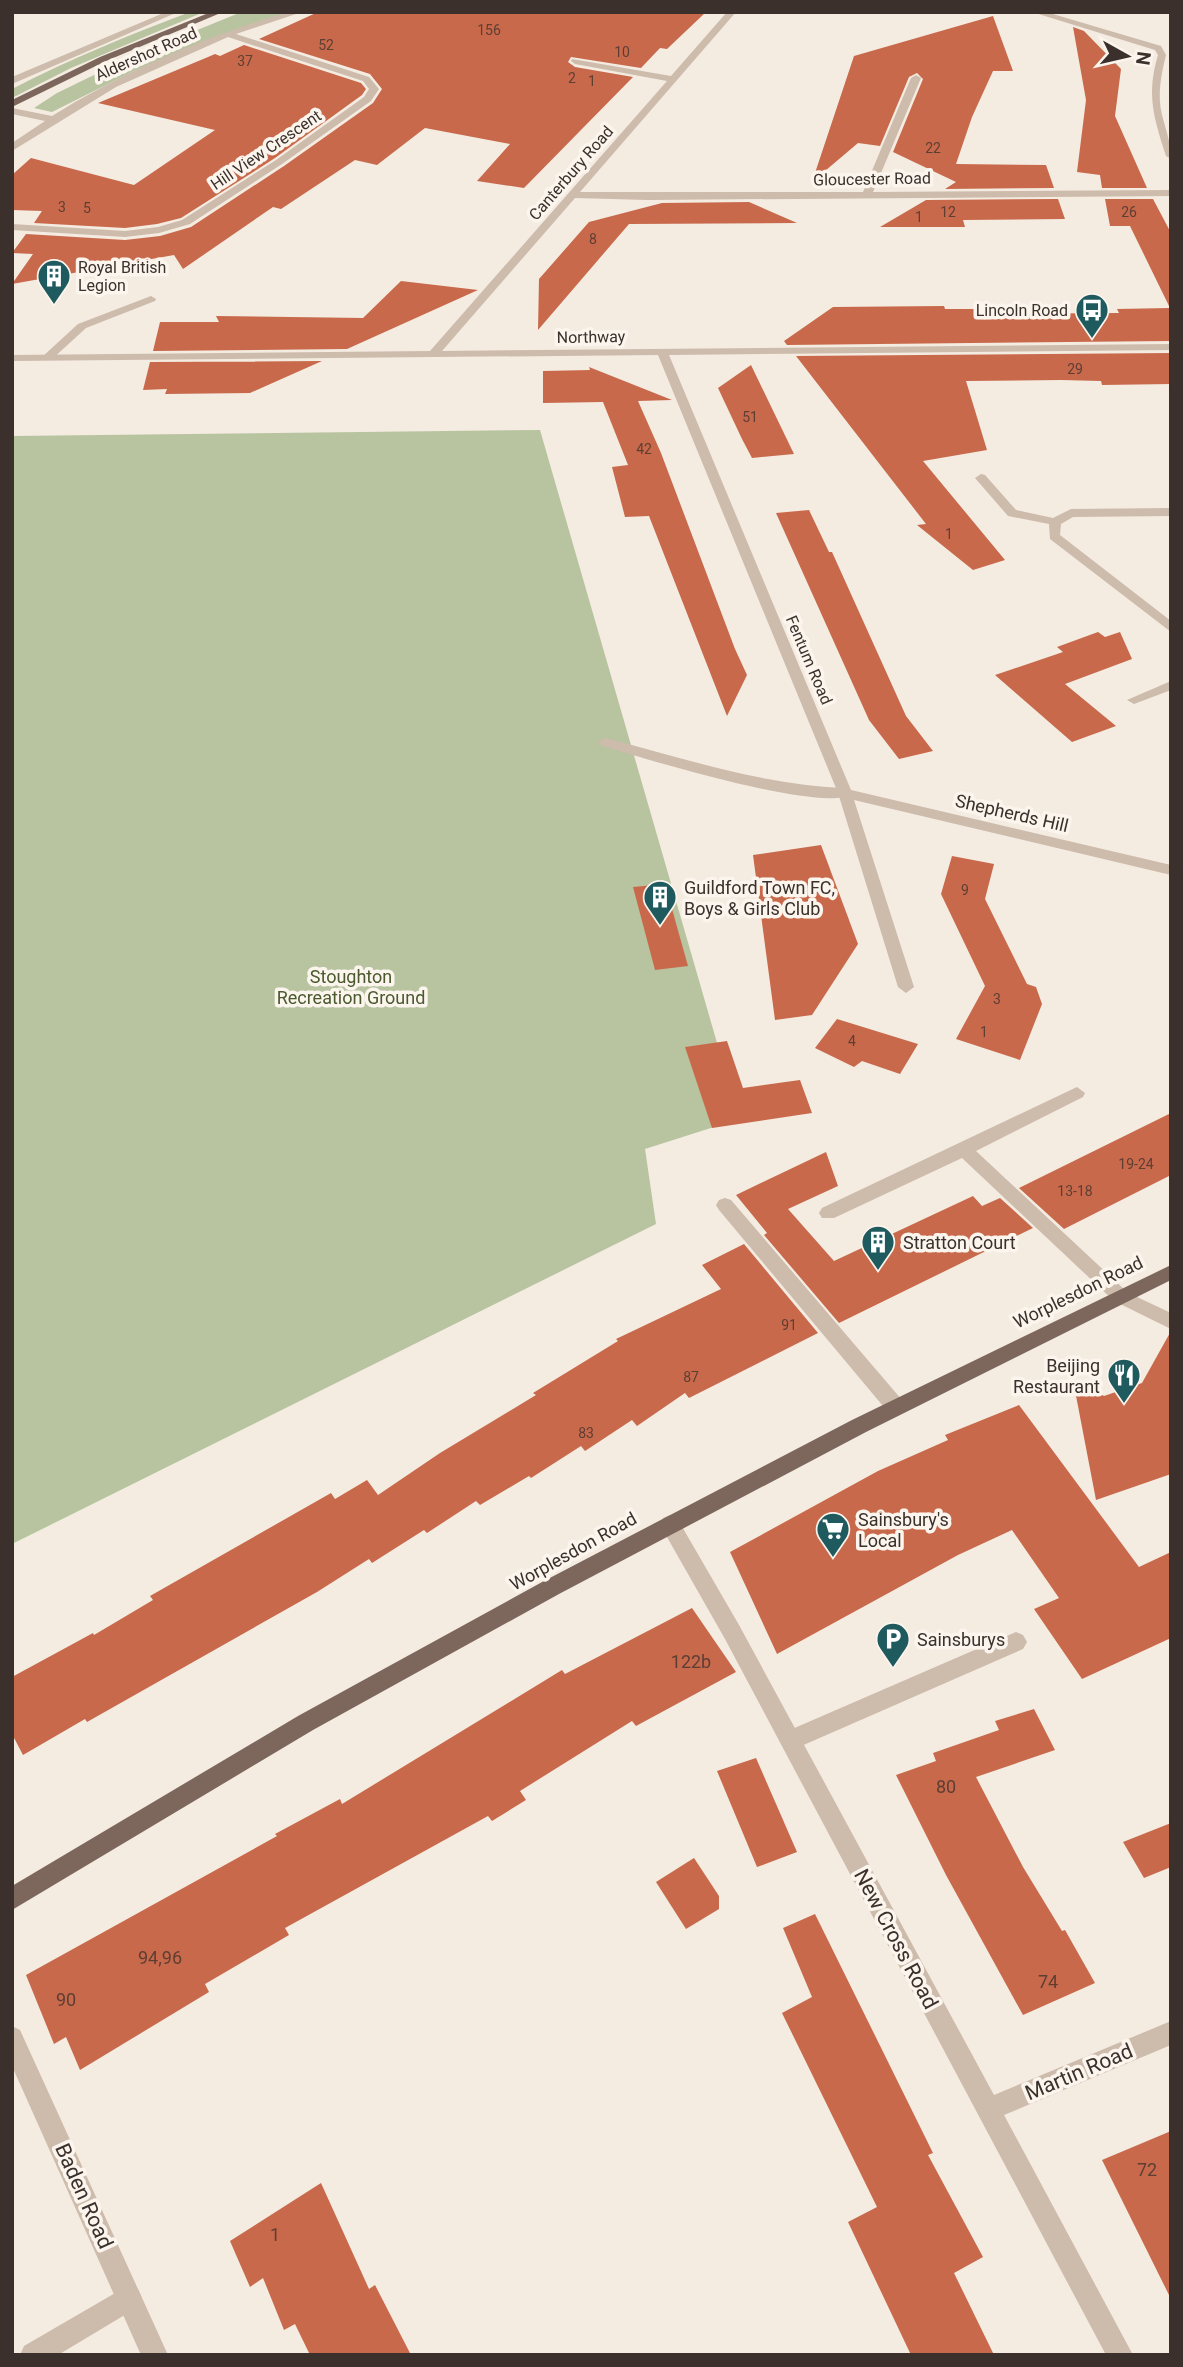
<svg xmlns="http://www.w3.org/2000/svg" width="1183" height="2367" font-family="Roboto,sans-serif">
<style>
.green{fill:#b8c4a0}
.building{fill:#c8694b}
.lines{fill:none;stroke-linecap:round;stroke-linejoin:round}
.service{fill:#cdbbac;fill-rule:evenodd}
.minor{fill:#cdbbac;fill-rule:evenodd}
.primary{fill:#7d675c;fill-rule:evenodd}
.labels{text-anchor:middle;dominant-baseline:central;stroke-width:7;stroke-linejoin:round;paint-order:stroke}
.number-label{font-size:14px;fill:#5e3e33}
.far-street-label{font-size:16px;fill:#3b302b;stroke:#fbf5ee}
.far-poi-label{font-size:16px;fill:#3b302b;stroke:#fbf5ee;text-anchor:start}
.street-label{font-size:18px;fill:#3b302b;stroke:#fbf5ee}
.poi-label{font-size:18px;fill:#3b302b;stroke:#fbf5ee;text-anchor:start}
.park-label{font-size:18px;fill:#4a5a2e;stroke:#fbf5ee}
.near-number-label{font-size:18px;fill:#5e3e33}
.near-street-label{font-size:21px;fill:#3b302b;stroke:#fbf5ee}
</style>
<rect width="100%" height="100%" fill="#f4ebe1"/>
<g class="green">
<path d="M190,12h14l-133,56 -59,30v-9c58,-30 117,-54 178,-77z"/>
<path d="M290,12l-82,28 -74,31 -82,41 -18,-4 23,-15 74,-36 108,-44z"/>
<path d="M540,430l199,689 -94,30 11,75 -644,320v-1108z"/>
</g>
<g class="building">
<path d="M318,12h388l-39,37 -7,-1 -19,20 -70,-11 -3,5 7,5 58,10 -109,111 -47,-7 33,-37 -85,-16 -48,37 -22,-5 -74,49 -8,-2 -90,62 -9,-14 -162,29 21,-30 -21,-1 14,-19 99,6 35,-4 31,-9 93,-61 89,-63 9,-14 -12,-15 -111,-35z"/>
<path d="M993,16l20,55h-20l-21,46 -16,47 90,1 8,23 -109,1 11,-7 -63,-30 30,-73 -6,-6 -8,4 -29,69 -22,-3 -46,39 42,-126z"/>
<path d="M1073,27l11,4 37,38 -6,47 32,72h-45l-2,-13 -23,-3 9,-72z"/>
<path d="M244,45l117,38 5,6 -4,6 -87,63 -94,60 -24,6 -32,4 -91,-5 8,-12 -30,-1v-35l19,-17 103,27 81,-55 -117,-27 110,-46 7,-3 5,2z"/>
<path d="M1058,199l7,20 -102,1 2,7h-85l46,-27z"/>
<path d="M1105,199h48l18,34v108l-384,4 -3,-4 49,-34 111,-1 1,3h29l1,5 144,-1 -2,-4 53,-1 -40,-82h-20z"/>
<path d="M749,202l48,21 -168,1 -91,106 1,-51 50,-57 73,-19z"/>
<path d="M401,281l77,9 -131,59 -194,2 7,-29h59l-3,-6 147,2z"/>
<path d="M1171,353v31l-69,1 -1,-4 -40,-1 -95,1 21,69 -64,11 82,99 -32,10 -56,-45 9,-1 -130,-168z"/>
<path d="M322,361l-72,32 -85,1 2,-5 -24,1 7,-28z"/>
<path d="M751,365l43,89 -42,4 -10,-19 -24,-51z"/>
<path d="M589,367l83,33 -34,1 23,52 74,196 12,26 -20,41 -78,-200 -24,1 -13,-50 16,-2 -25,-63 -60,1v-32l47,-1z"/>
<path d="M809,510l20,42h3l74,164 27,35 -34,8 -30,-39 -93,-207z"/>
<path d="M1098,632l7,5 15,-5 12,27 -67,25 51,42 -44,16 -77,-67 68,-23 -6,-5z"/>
<path d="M821,845l37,99 -46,71 -37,5 -22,-165z"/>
<path d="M952,856l42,8 -9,35 42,85 9,3 6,17 -22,56 -64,-21 29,-53 -44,-92z"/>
<path d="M665,884l23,82 -33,4 -22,-83z"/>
<path d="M837,1019l81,25 -18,30 -38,-13 -8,6 -39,-19z"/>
<path d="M727,1041l16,47 57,-8 12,33 -100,15 -27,-81z"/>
<path d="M1171,1113v62l-107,54 -45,-41z"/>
<path d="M826,1152l12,34 -50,23 46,52 139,-65 9,10 18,-8 33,30 -194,95 -75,-88 3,-2 -31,-38z"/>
<path d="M744,1244l74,89 -129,65 -4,-5 -48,33 -5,-6 -47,31 -4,-5 -50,32 -2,-2 -49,29 -4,-4 -49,32 -3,-3 -52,33 -3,-4 -52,33 -230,130 -2,-3 -62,36 -11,-21v-57l81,-44 1,2 59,-35 -3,-4 181,-103 4,6 32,-19 11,15 62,-42 96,-58 -3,-2 85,-52 -2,-2 105,-50 -19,-24z"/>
<path d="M1171,1331v143l-75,26 -23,-120 31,16 38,-13z"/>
<path d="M1019,1405l120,162 32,-15v86l-89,41 -48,-70 25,-11 -47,-68 -54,25 -181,99 -47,-102 148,-81 70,-31 -3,-5z"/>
<path d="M692,1608l44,64 -100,54 -4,-5 -112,70 6,9 -34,21 -4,-5 -203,112 4,7 -84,49 4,8 -129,78 -14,-33 -12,7 -28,-69 251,-139 -2,-2 65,-35 2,5 220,-134 3,4z"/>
<path d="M1034,1709l21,41 -79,27 47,90 39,64 3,-1 30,53 -72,32 -77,-140 -50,-100 40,-14 -3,-8 66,-23 -4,-9z"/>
<path d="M756,1758l41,94 -40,15 -40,-96z"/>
<path d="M1171,1823v44l-27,11 -21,-36z"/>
<path d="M694,1858l25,38v13l-33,20 -30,-47z"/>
<path d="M815,1914l118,239 -5,2 55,102 -29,16 40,82h-83l-63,-133 29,-15 -95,-194 30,-16 -29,-69z"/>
<path d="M1171,2131v168l-69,-139z"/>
<path d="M321,2183l48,106 6,-4 36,70h-101l-15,-31 -11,6 -21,-52 -13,9 -20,-46z"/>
</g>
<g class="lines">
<g class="service">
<path d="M151,296l5,3 -1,2 -69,27 -35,32 -10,-2 37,-34z"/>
<path d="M605,738c83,21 152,46 240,50l7,5c-23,23 -216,-37 -252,-48l-2,-3z"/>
<path d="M1077,1087l8,6 -2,4 -107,54 150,140 3,5 -3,5 -6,2 -6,-2 -152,-143 -128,60h-12l-3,-5 3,-5z"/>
<path d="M725,1198l6,2 171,200 3,6 -3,6 -7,2 -7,-2 -169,-202 -3,-5 3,-5z"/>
<path d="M1016,1632l7,3 4,7 -4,7 -224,98 -8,3 -8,-3 -3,-7 3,-7z"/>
<path d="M129,2285l9,4 4,9 -4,9 -80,48h-38l4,-9z"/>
</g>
<g class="minor">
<path d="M166,12h12l-166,72v-7z"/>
<path d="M288,12h14l-66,22 133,43 10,12 -8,12 -89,63 -92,60 -31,9 -34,4 -113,-7v-6l113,7 33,-4 24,-7 94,-60 88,-63 5,-8 -6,-8 -135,-44 -112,50 -104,64v-8l33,-22 -33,-7v-6l40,8c74,-46 153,-79 236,-104z"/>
<path d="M727,12h9l-156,180h283l48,-114 5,-3 5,3 -48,114 298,-2v6l-523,4 -73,-2 -133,153 729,-7v6l-502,5 182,435 320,75v10l-317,-75 60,187 -8,6 -8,-6 -60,-194 -180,-438 -646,6v-6l418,-4 237,-270 -92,-17 -4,-3 1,-2 99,17z"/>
<path d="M1032,12h14l115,34 5,9c-5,20 -9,40 -4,60 4,16 9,27 9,44l-5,-3c-12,-38 -20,-61 -8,-101l-3,-5z"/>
<path d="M981,474l4,1 31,35 37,8 18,-9 100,-1v8l-98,1 -12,7 -1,11 111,86v11l-121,-93 -1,-15 -41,-8 -33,-38z"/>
<path d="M1171,681v9l-37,14 -7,-4z"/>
<path d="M1120,1289l51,24v16l-57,-28 -3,-5 3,-5z"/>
<path d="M670,1515l7,3 62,107 255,470 177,-74v24l-167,70 129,240h-27l-381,-716 -62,-109 -3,-6 3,-6z"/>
<path d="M12,2026l8,4 148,325h-27l-129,-289z"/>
</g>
<g class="primary">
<path d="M211,12h12l-117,49 -94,46v-7l88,-43z"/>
<path d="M1171,1265v15l-305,152 -307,162 -246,136 -301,180v-24l286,-170 246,-135 308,-161z"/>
</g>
</g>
<defs>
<symbol id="building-pin" viewBox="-11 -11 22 30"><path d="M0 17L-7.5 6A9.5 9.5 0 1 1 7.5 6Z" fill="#1f5a5e" stroke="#fbf5ee"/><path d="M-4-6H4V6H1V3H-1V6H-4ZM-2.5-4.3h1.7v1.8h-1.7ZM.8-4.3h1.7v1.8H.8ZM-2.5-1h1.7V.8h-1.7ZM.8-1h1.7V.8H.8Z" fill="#fff"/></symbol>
<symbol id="bus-pin" viewBox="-11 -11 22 30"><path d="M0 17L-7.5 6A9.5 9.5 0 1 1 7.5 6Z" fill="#1f5a5e" stroke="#fbf5ee"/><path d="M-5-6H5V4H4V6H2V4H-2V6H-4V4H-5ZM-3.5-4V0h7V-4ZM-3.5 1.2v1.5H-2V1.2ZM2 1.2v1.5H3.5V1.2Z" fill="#fff"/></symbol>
<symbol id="restaurant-pin" viewBox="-11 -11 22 30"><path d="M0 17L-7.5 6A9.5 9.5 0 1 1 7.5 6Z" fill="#1f5a5e" stroke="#fbf5ee"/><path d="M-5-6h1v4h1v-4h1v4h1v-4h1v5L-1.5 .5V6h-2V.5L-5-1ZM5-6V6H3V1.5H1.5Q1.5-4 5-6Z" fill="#fff"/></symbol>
<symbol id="supermarket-pin" viewBox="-11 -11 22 30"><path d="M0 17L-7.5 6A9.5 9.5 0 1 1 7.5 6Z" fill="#1f5a5e" stroke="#fbf5ee"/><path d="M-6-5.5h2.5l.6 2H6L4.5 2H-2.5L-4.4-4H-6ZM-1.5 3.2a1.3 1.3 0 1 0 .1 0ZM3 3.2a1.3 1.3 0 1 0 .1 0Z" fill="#fff"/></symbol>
<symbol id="parking-pin" viewBox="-11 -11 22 30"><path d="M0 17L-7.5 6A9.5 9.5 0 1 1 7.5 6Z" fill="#1f5a5e" stroke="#fbf5ee"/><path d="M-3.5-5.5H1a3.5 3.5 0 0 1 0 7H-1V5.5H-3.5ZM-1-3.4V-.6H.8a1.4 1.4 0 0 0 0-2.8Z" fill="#fff"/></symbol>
</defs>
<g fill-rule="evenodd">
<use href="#building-pin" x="35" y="257" width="38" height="52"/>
<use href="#bus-pin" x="1073" y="291" width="38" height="52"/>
<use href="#building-pin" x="641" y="878" width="38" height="52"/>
<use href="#building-pin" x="859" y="1223" width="38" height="52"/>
<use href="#restaurant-pin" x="1105" y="1356" width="38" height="52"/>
<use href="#supermarket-pin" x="814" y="1510" width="38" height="52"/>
<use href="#parking-pin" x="874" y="1620" width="38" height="52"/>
</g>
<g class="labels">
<g class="number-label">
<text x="489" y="30">156</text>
<text x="326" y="45">52</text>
<text x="622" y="52">10</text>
<text x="245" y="61">37</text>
<text x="572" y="78">2</text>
<text x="592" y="81">1</text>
<text x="933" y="148">22</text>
<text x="62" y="207">3</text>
<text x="87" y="208">5</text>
<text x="948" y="212">12</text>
<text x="1129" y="212">26</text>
<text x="919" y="217">1</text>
<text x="593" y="239">8</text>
<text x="1075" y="369">29</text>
<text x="750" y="417">51</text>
<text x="644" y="449">42</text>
<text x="949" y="534">1</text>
<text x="965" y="890">9</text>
<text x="997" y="999">3</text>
<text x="984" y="1032">1</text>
<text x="852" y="1041">4</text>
<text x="1136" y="1164">19-24</text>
<text x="1075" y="1191">13-18</text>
<text x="789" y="1325">91</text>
<text x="691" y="1377">87</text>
<text x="586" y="1433">83</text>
</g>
<g class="far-street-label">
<text transform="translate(146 54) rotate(-24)">Aldershot Road</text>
<text transform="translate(266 150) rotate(-34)">Hill View Crescent</text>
<text transform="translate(571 173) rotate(-49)">Canterbury Road</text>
<text transform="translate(872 179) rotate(-1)">Gloucester Road</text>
<text transform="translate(591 337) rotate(-1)">Northway</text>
<text transform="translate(809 660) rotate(67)">Fentum Road</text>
</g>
<g class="far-poi-label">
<text x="78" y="267">Royal British<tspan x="78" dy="18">Legion</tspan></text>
<text x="1068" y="310" text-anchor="end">Lincoln Road</text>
</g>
<g class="street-label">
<text transform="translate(1012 813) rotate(13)">Shepherds Hill</text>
<text transform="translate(1078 1292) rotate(-26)">Worplesdon Road</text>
<text transform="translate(573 1551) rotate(-29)">Worplesdon Road</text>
</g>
<g class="poi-label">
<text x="684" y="887">Guildford Town FC,<tspan x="684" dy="21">Boys &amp; Girls Club</tspan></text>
<text x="903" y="1242">Stratton Court</text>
<text x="1100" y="1365" text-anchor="end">Beijing<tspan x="1100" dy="21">Restaurant</tspan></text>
<text x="858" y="1519">Sainsbury's<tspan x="858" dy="21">Local</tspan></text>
<text x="917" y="1639">Sainsburys</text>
</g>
<g class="park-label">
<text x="351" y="976">Stoughton<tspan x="351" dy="21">Recreation Ground</tspan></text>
</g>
<g class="near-number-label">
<text x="691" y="1661">122b</text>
<text x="946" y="1786">80</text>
<text x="160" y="1957">94,96</text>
<text x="1048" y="1981">74</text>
<text x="66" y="1999">90</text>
<text x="1147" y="2169">72</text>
<text x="275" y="2234">1</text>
</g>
<g class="near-street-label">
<text transform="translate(896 1939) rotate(62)">New Cross Road</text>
<text transform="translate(1079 2072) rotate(-23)">Martin Road</text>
<text transform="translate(84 2196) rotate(66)">Baden Road</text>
</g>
</g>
<rect width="1183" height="2367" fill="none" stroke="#3b302b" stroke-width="28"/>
<g transform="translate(1127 56) rotate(98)" stroke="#fbf5ee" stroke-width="5" paint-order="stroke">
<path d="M0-5L12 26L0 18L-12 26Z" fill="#3b302b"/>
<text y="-10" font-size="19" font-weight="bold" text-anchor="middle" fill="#3b302b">N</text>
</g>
</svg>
